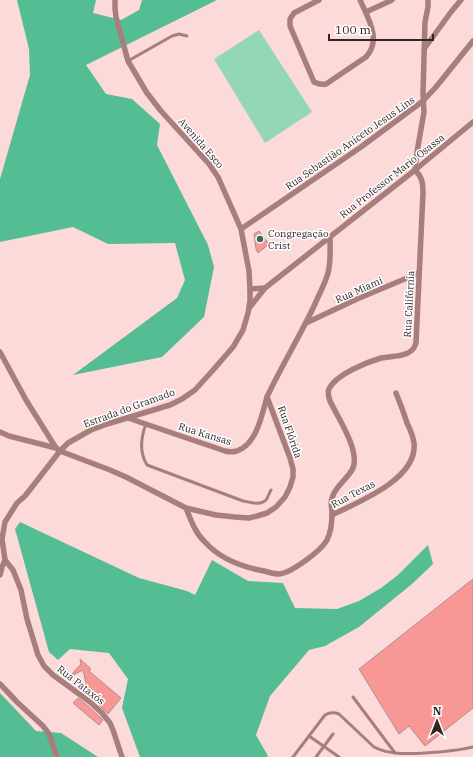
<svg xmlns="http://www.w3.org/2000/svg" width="473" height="757" font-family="'IBM Plex Serif',serif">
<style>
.green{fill:#94d6b8}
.forest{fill:#55bd93}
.building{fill:#f89896;stroke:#ad8f8e}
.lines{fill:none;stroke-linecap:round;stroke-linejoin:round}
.service{stroke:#a87e7d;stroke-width:3}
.minor{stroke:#a87e7d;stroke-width:5.5}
.poi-dot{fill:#336c54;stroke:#fff;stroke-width:1.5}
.labels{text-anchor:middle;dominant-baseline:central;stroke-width:3;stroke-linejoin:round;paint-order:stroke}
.street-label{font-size:10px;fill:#312525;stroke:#fff}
.poi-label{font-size:10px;fill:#312525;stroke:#fff;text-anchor:start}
</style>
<rect width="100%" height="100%" fill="#fbdad9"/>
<path class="green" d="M259,30l53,82 -47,31 -51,-84z"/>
<g class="forest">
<path d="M17,0h79l-3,13 28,7 18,-10 3,-10h74l-1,1 -129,64 20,29 26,5 28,25 -3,21 51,100 6,22 -10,50 -42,40 -89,18 104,-77 8,-18 -10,-37 -67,1 -35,-17 -73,15v-63l30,-104 -1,-26z"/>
<path d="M20,522l119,56 48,13 8,4 17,-35 36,21 35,2 12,25 42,1 22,-8 22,-13 17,-13 30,-30 5,19 -21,20 -53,43 -34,19 -16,4 -39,46 -14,39 12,21 -1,1h-127l-18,-49 6,-29 -19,-26 -39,-4 -12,11 -9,-8 -34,-123z"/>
<path d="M0,693l36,38 25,2 37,24h-98z"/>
</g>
<g class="building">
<path d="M259,231l10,13 -11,9 -2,-4 -2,-15z"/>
<path d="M473,579v129l-48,38 -16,-20 -10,8 -40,-65z"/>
<path d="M80,659l11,10 -2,2 32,27 -13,16 -15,-15 -10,-7 4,-5 -4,-17 -12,6h-1l11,-12z"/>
<path d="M78,698l9,7 16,15 -4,5 -26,-22z"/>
</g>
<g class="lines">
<g class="service">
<path d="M128,61l44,-25 7,-2 8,2"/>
<path d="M146,424c-5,13 -7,28 1,41l96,36c7,1 17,5 23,-1 2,-2 3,-7 5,-10"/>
<path d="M353,697l42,56"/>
<path d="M309,736l30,21"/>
<path d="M293,757l32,-42c5,-3 9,-3 14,-1l35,33c19,10 44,6 65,5 11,-1 23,-2 34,-5"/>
<path d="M316,757l17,-23"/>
</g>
<g class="minor">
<path d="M319,0l-25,13 -4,6v7l24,56c4,2 7,3 12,2l40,-27c16,-17 2,-39 -6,-57"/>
<path d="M366,12l26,-12"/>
<path d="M424,49l27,-37 10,-12"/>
<path d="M415,170l2,-18 7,-40 -1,-19 2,-71 3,-15v-7"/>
<path d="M241,229l120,-82 62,-46 13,-14 37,-46"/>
<path d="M250,289l15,-1"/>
<path d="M250,307l15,-19 150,-118 58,-48"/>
<path d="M306,323l51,-24 62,-26"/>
<path d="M0,352l26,48 30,48"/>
<path d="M128,418l97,33c4,1 8,1 12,0 20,-7 25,-37 30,-54"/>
<path d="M0,432l9,4 47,12 4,3 50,19 16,7 60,31 30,7 19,2 14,1 8,-2 10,-3 9,-6 9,-10 5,-10 3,-10v-8l-3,-11 -23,-61c15,-32 33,-61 48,-93 4,-10 10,-20 13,-31 3,-11 2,-24 2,-36"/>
<path d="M186,508c5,12 9,25 19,34 15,17 37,25 59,29 4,1 10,3 15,3 12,-1 42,-23 48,-34 4,-8 5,-19 5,-27 0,-5 -2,-10 0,-15 3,-12 16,-19 21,-30 7,-18 -15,-50 -23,-67 -1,-4 -3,-8 -1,-12 6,-14 38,-27 52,-31 10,-2 23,-1 30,-7 3,-2 4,-5 5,-8l7,-150c0,-10 -1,-16 -8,-23"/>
<path d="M332,515c26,-13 86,-36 82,-72 -1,-7 -4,-14 -7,-20 -3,-10 -7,-20 -11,-30"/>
<path d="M5,560l8,10 8,20 6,29 11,36 6,11 9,9 37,27 12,11 8,10 3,7 9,27"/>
<path d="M0,575l2,-8 3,-7 -3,-21 3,-17 12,-19 8,-7 35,-45 8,-8 23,-13 16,-6 63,-19 12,-6 13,-9 19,-21 19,-22 10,-17 5,-17 2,-12v-12l-1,-18 -8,-42 -23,-52 -9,-13 -48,-53 -14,-18 -19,-32 -12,-44 -1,-8v-9"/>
<path d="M0,684l17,18 26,24 6,8 8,23"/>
</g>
</g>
<circle class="poi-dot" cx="260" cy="239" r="4"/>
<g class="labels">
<g class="street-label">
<text transform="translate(201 143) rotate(49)">Avenida Esco</text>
<text transform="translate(350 143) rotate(-35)">Rua Sebastião Aniceto Jesus Lins</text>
<text transform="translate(392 176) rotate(-38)">Rua Professor Mario Osassa</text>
<text transform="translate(359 290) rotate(-24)">Rua Miami</text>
<text transform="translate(409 304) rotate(-87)">Rua Califórnia</text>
<text transform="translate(129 408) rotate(-20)">Estrada do Gramado</text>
<text transform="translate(290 432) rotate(71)">Rua Flórida</text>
<text transform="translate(205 434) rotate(17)">Rua Kansas</text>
<text transform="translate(353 494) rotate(-28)">Rua Texas</text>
<text transform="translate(81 685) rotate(38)">Rua Pataxós</text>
</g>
<g class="poi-label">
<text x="268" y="233">Congregação<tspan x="268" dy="12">Crist</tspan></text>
</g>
</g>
<g transform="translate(437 721)" stroke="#ffffff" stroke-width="3" paint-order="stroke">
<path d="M0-3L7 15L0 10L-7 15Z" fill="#312525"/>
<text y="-6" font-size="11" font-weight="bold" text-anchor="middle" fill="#312525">N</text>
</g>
<path d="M329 34v6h104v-6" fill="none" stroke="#312525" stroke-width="2"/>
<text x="335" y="34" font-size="12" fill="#312525" stroke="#ffffff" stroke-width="3" paint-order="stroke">100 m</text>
</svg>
